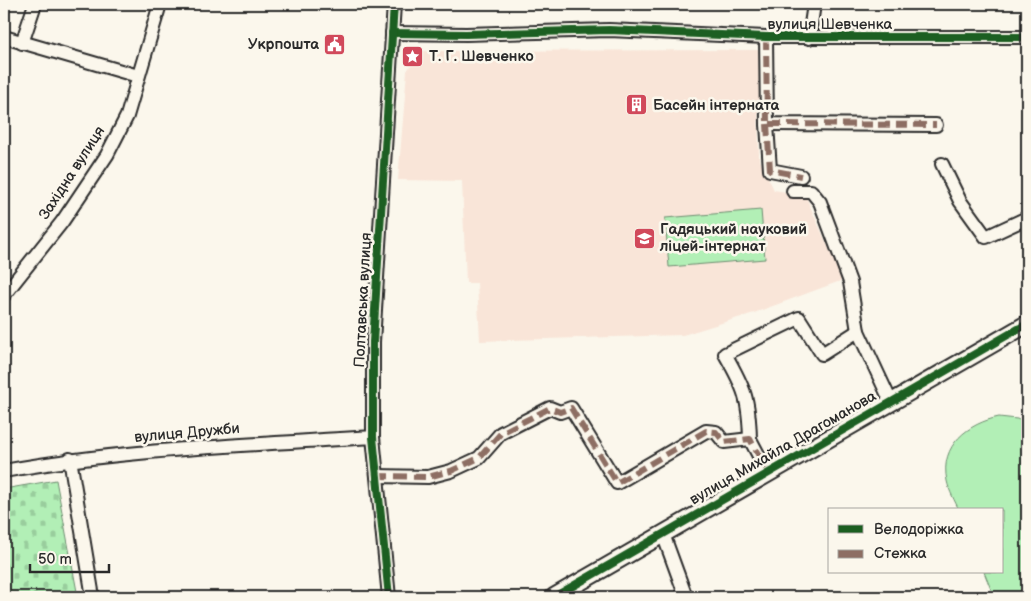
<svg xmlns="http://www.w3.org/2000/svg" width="1031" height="601" font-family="'Balsamiq Sans',sans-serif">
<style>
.built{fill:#f9e5d8}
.cemetery{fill:url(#cemetery-stones);stroke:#6e8d70}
.green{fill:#b2efb6;stroke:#6e8d70}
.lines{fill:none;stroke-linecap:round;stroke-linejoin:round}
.minor-casing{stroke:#2b2b2b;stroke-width:16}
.tertiary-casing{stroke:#2b2b2b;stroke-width:20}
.minor{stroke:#fbf7ec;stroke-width:12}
.tertiary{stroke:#fbf7ec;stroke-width:16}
.quiet{stroke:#8d6e63;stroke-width:6;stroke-dasharray:12 6;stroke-linecap:butt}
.cycleway-casing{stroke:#fbf7ec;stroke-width:11}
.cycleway{stroke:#1b5e20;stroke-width:8}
.labels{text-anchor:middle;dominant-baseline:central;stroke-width:5;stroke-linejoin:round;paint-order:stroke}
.street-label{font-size:15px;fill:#2b2b2b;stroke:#fbf7ec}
.poi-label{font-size:15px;font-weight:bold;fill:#2b2b2b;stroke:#fbf7ec;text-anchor:start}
</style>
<defs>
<pattern id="cemetery-stones" width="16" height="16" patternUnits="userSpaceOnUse" patternTransform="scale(1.25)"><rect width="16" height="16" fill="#b2efb6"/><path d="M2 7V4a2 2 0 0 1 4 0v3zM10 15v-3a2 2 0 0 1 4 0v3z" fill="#99cd9d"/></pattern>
</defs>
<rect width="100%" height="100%" fill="#fbf7ec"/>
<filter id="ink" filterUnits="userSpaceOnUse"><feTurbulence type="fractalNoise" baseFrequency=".02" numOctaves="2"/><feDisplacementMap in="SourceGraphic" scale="10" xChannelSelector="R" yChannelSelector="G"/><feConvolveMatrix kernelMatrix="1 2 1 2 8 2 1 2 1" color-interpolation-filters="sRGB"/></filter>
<g filter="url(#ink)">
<path class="built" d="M763,50l1,40 -6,18 1,50 15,32 31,5 38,85 -89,33 -71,22 -203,6 -3,-58h-11l-4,-102 -64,-1 9,-109 10,-16 6,-4z"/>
<path class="cemetery" d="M56,480l22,117h-74v-108z"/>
<g class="green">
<path d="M761,210l4,49 -96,8 -4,-49z"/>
<path d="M999,417l18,2 10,5v173h-33l-10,-25h18v-62h-43c-4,-9 -10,-19 -12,-29 -8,-36 22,-58 52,-64z"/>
</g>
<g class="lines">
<defs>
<g id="minor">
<path d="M392,33l74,1 143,-4 157,7h261"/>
<path d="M4,37l134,39"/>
<path d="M766,37l1,87 169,1"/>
<path d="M809,38l5,-34"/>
<path d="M22,43l13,-39"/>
<path d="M767,124l3,46 31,6"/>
<path d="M942,164l18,37 26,36 41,-19"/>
<path d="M793,191h18l9,11 30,80 8,49"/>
<path d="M4,295l58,-73 45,-67 20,-39 33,-112"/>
<path d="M750,439c-1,-40 -5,-50 -25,-85l74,-36 23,36 36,-23 33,71"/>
<path d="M70,459l23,138"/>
<path d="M4,471c122,-22 246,-26 369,-34"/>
<path d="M377,476l51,1 23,-6 28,-13 22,-25 49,-25 10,4 11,-4 46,75 89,-52 10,1 8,10 26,-3 18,34"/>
<path d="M663,534l23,63"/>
<path d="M389,597l-16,-160v-95l21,-338"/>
</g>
<path id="tertiary" d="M554,597l473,-273"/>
</defs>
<use href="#minor" class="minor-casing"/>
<use href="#tertiary" class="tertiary-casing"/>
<use href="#minor" class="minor"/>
<use href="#tertiary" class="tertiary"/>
<g class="quiet">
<path d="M766,37l1,87 169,1"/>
<path d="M767,124l3,46 31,6"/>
<path d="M377,476l51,1 23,-6 28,-13 22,-25 49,-25 10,4 11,-4 46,75 89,-52 10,1 8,10 26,-3 18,34"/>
</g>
<defs>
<g id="cycleway">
<path d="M392,33l74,1 143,-4 157,7h261"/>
<path d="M389,597l-16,-160v-95l21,-338"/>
<path d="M554,597l473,-273"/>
</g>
</defs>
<use href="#cycleway" class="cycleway-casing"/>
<use href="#cycleway" class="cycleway"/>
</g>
</g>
<defs>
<symbol id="civic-square" viewBox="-11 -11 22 22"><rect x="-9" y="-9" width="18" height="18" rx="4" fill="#d1495b" stroke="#fbf7ec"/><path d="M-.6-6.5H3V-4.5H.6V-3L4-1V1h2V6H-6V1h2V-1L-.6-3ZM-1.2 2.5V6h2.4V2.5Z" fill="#fff"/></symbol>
<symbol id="sight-square" viewBox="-11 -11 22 22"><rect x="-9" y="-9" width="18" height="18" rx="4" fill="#d1495b" stroke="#fbf7ec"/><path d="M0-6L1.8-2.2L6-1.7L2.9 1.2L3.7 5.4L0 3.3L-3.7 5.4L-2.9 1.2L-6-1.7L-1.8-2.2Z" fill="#fff"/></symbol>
<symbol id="building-square" viewBox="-11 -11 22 22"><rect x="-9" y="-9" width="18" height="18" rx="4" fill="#d1495b" stroke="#fbf7ec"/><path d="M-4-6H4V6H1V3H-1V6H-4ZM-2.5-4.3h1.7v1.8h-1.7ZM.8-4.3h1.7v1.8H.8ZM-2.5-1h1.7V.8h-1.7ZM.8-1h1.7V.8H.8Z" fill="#fff"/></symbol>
<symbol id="school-square" viewBox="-11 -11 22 22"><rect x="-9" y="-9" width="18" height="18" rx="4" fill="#d1495b" stroke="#fbf7ec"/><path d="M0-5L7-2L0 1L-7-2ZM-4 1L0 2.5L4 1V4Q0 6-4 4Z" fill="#fff"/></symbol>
</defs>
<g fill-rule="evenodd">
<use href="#civic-square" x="322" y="32" width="25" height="25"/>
<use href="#sight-square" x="400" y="44" width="25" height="25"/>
<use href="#building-square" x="624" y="92" width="25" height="25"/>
<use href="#school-square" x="632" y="226" width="25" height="25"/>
</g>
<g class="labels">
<g class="street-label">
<text x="830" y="24">вулиця Шевченка</text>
<text transform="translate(72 173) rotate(-57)">Західна вулиця</text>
<text transform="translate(363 300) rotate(-87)">Полтавська вулиця</text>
<text transform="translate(187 433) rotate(-5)">вулиця Дружби</text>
<text transform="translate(783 448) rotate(-30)">вулиця Михайла Драгоманова</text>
</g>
<g class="poi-label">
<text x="319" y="44" text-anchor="end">Укрпошта</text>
<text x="429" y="56">Т. Г. Шевченко</text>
<text x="653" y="105">Басейн інтерната</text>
<text x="660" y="229">Гадяцький науковий<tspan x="660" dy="17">ліцей-інтернат</tspan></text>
</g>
</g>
<rect width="1031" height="601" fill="none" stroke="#fbf7ec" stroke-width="20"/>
<rect x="10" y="10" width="1011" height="581" fill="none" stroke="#2b2b2b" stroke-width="2" filter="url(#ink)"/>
<rect x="828" y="508" width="175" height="65" fill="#fbf7ec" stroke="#a8a59f"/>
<rect x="838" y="525" width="25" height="8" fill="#1b5e20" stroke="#a8a59f"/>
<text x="874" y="534" font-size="15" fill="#2b2b2b">Велодоріжка</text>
<rect x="838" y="550" width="25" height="8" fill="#8d6e63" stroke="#a8a59f"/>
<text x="874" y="558" font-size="15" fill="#2b2b2b">Стежка</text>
<path d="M30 564v8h79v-8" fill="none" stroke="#2b2b2b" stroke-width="2.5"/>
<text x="38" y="564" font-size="15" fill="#2b2b2b" stroke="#fbf7ec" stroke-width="4" paint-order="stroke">50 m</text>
</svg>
